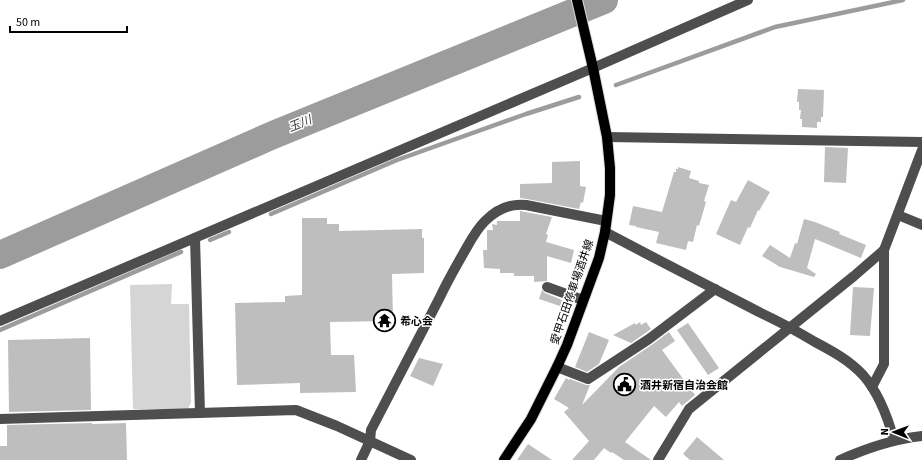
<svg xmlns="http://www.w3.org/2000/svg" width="922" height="460" font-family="'Source Sans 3','Noto Sans JP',sans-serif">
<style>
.green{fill:#d5d5d5}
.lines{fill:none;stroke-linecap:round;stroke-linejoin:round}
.stream{stroke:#9c9c9c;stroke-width:4.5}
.river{stroke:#9c9c9c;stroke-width:28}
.building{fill:#bebebe}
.major-casing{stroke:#dbdbdb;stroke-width:12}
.minor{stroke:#4e4e4e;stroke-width:10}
.major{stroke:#000;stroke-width:10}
.labels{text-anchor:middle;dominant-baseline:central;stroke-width:3;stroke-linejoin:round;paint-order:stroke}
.street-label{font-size:11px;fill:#000;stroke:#fff}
.poi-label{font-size:11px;font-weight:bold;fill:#000;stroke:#fff;text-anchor:start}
.water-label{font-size:12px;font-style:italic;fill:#3d3d3d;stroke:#fff}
</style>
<rect width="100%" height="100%" fill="#fff"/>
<path class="green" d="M172,284l-1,20h18l2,98 -3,7h-55l-3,-124z"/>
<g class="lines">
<g class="stream">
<path d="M616,85l159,-58 128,-27"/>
<path d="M271,214l126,-54 129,-46 53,-17"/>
<path d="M210,240l19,-8"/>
<path d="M0,330l181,-78"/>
</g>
<path class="river" d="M0,255l273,-120 331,-135"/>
</g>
<g class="building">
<path d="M798,89l26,1 -1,27h-2v5h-4v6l-15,-1v-8h-2l1,-9h-2v-8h-2z"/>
<path d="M825,147l23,1 -2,35 -22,-1z"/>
<path d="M580,161v25l6,1 -3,16 -2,-1 -2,7 -52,-10 -7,-1v-14l32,-1v-21z"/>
<path d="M678,167l13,4 -2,7 10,3v2l10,2 -5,16 2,1 -7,24 -2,-1 -4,17 -5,-1 -2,9 -30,-7 3,-11 -23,-5v-1l-7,-1 4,-19 29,6 12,-40h2v-3h2z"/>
<path d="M748,180l22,12 -11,19 -1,-1 -8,18 -2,-1 -8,18 -24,-11 15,-34 5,2z"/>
<path d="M520,211l32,6 -6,17 2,1 -2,7 28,8 -3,13 -24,-7v25l-13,1v-6h-20v-3h-14v-4l-16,-1 -1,-18h4v-20h6l-1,-6 5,1v-4h23z"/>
<path d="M302,218h25v6h12v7l83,-2v9h2v35l-32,1 1,47 -63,1 1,33h23l2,37 -56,1v-10l-63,2 -2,-82 50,-1v-6l17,-1z"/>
<path d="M804,219l11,3 25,10 -1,2 27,11 -5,13 -46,-19 -8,29 9,6 -2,3 -34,-10 -18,-11 8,-11 20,13 5,-15 2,1z"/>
<path d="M853,287l21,1 -4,48 -20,-1z"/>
<path d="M542,290l3,3 17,7 -2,6 -21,-7z"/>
<path d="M640,322l1,3 5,-3 5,7 -20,14 -18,-8 22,-12 1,2z"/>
<path d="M688,323l31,45 -11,7 -31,-45z"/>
<path d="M589,332l20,8 -10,24 -12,8 -12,-5z"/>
<path d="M669,332l6,9 -13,9 33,45 -13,11 -3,-4 -13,15 -12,-11 -29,36 26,18h-27l-12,-8 -1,1 -7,-5 -10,12h-22l17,-19 -25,-29 5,-4 -15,-9 12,-21 3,2 1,-1 16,6h4l-8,20 37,-38 34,-23z"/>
<path d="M90,338l1,72 -82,2 -1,-72z"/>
<path d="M419,358l24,6 -10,22 -23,-10z"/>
<path d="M92,423v1l34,-1 1,37h-127v-14h7v-21z"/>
<path d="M697,437l27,23h-34l-7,-6z"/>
<path d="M528,444l24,16h-35z"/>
</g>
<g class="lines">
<defs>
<path id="major" d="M504,460l27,-41 26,-52 10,-22 32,-87 6,-26 5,-37v-27l-3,-31 -14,-69 -16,-68"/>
</defs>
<use href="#major" class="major-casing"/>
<g class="minor">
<path d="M607,137l315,5"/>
<path d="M898,215l24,10"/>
<path d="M605,232c51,27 102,53 154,80 19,9 38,19 56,30 17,9 34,18 48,33 15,17 25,43 31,65"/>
<path d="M195,238l5,175"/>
<path d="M547,287l36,13"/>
<path d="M0,321l593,-253 155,-68"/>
<path d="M557,367l31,12 61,-40 66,-50"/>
<path d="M872,387l12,-23v-114l38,-100"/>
<path d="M0,419l296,-9 41,16 74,34"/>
<path d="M361,460l9,-19 1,-11c23,-45 46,-89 69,-133 7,-15 15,-29 23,-43 7,-12 12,-23 22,-33 11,-11 24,-18 41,-16l80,16"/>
<path d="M658,460l31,-51 165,-133 30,-26"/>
<path d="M840,460c27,-12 53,-21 82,-24"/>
</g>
<use href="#major" class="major"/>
</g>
<defs>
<symbol id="temple-ring" viewBox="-11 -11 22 22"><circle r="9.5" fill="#fff" stroke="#000" stroke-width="1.5"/><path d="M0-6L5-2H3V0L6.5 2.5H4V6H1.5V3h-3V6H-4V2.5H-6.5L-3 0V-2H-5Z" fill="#000"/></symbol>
<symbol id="civic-ring" viewBox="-11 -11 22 22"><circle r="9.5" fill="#fff" stroke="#000" stroke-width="1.5"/><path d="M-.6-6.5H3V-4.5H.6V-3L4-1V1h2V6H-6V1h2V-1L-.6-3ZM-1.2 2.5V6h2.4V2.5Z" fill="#000"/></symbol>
</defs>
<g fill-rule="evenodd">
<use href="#temple-ring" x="372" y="308" width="25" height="25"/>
<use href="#civic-ring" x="612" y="372" width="25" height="25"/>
</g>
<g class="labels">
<g class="street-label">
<text transform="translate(572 292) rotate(-71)">愛甲石田停車場酒井線</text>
</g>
<g class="poi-label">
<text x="400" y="321">希心会</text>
<text x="640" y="385">酒井新宿自治会館</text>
</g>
<g class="water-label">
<text transform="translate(300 124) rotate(-22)">玉川</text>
</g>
</g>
<g transform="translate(894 432) rotate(271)" stroke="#ffffff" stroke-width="3" paint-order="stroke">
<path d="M0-3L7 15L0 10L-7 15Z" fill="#000000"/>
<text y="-6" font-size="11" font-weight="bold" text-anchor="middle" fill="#000000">N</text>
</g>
<path d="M10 26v6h117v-6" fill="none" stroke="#000000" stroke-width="2"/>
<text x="16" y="26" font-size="12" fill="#000000" stroke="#ffffff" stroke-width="3" paint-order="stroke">50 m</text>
</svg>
